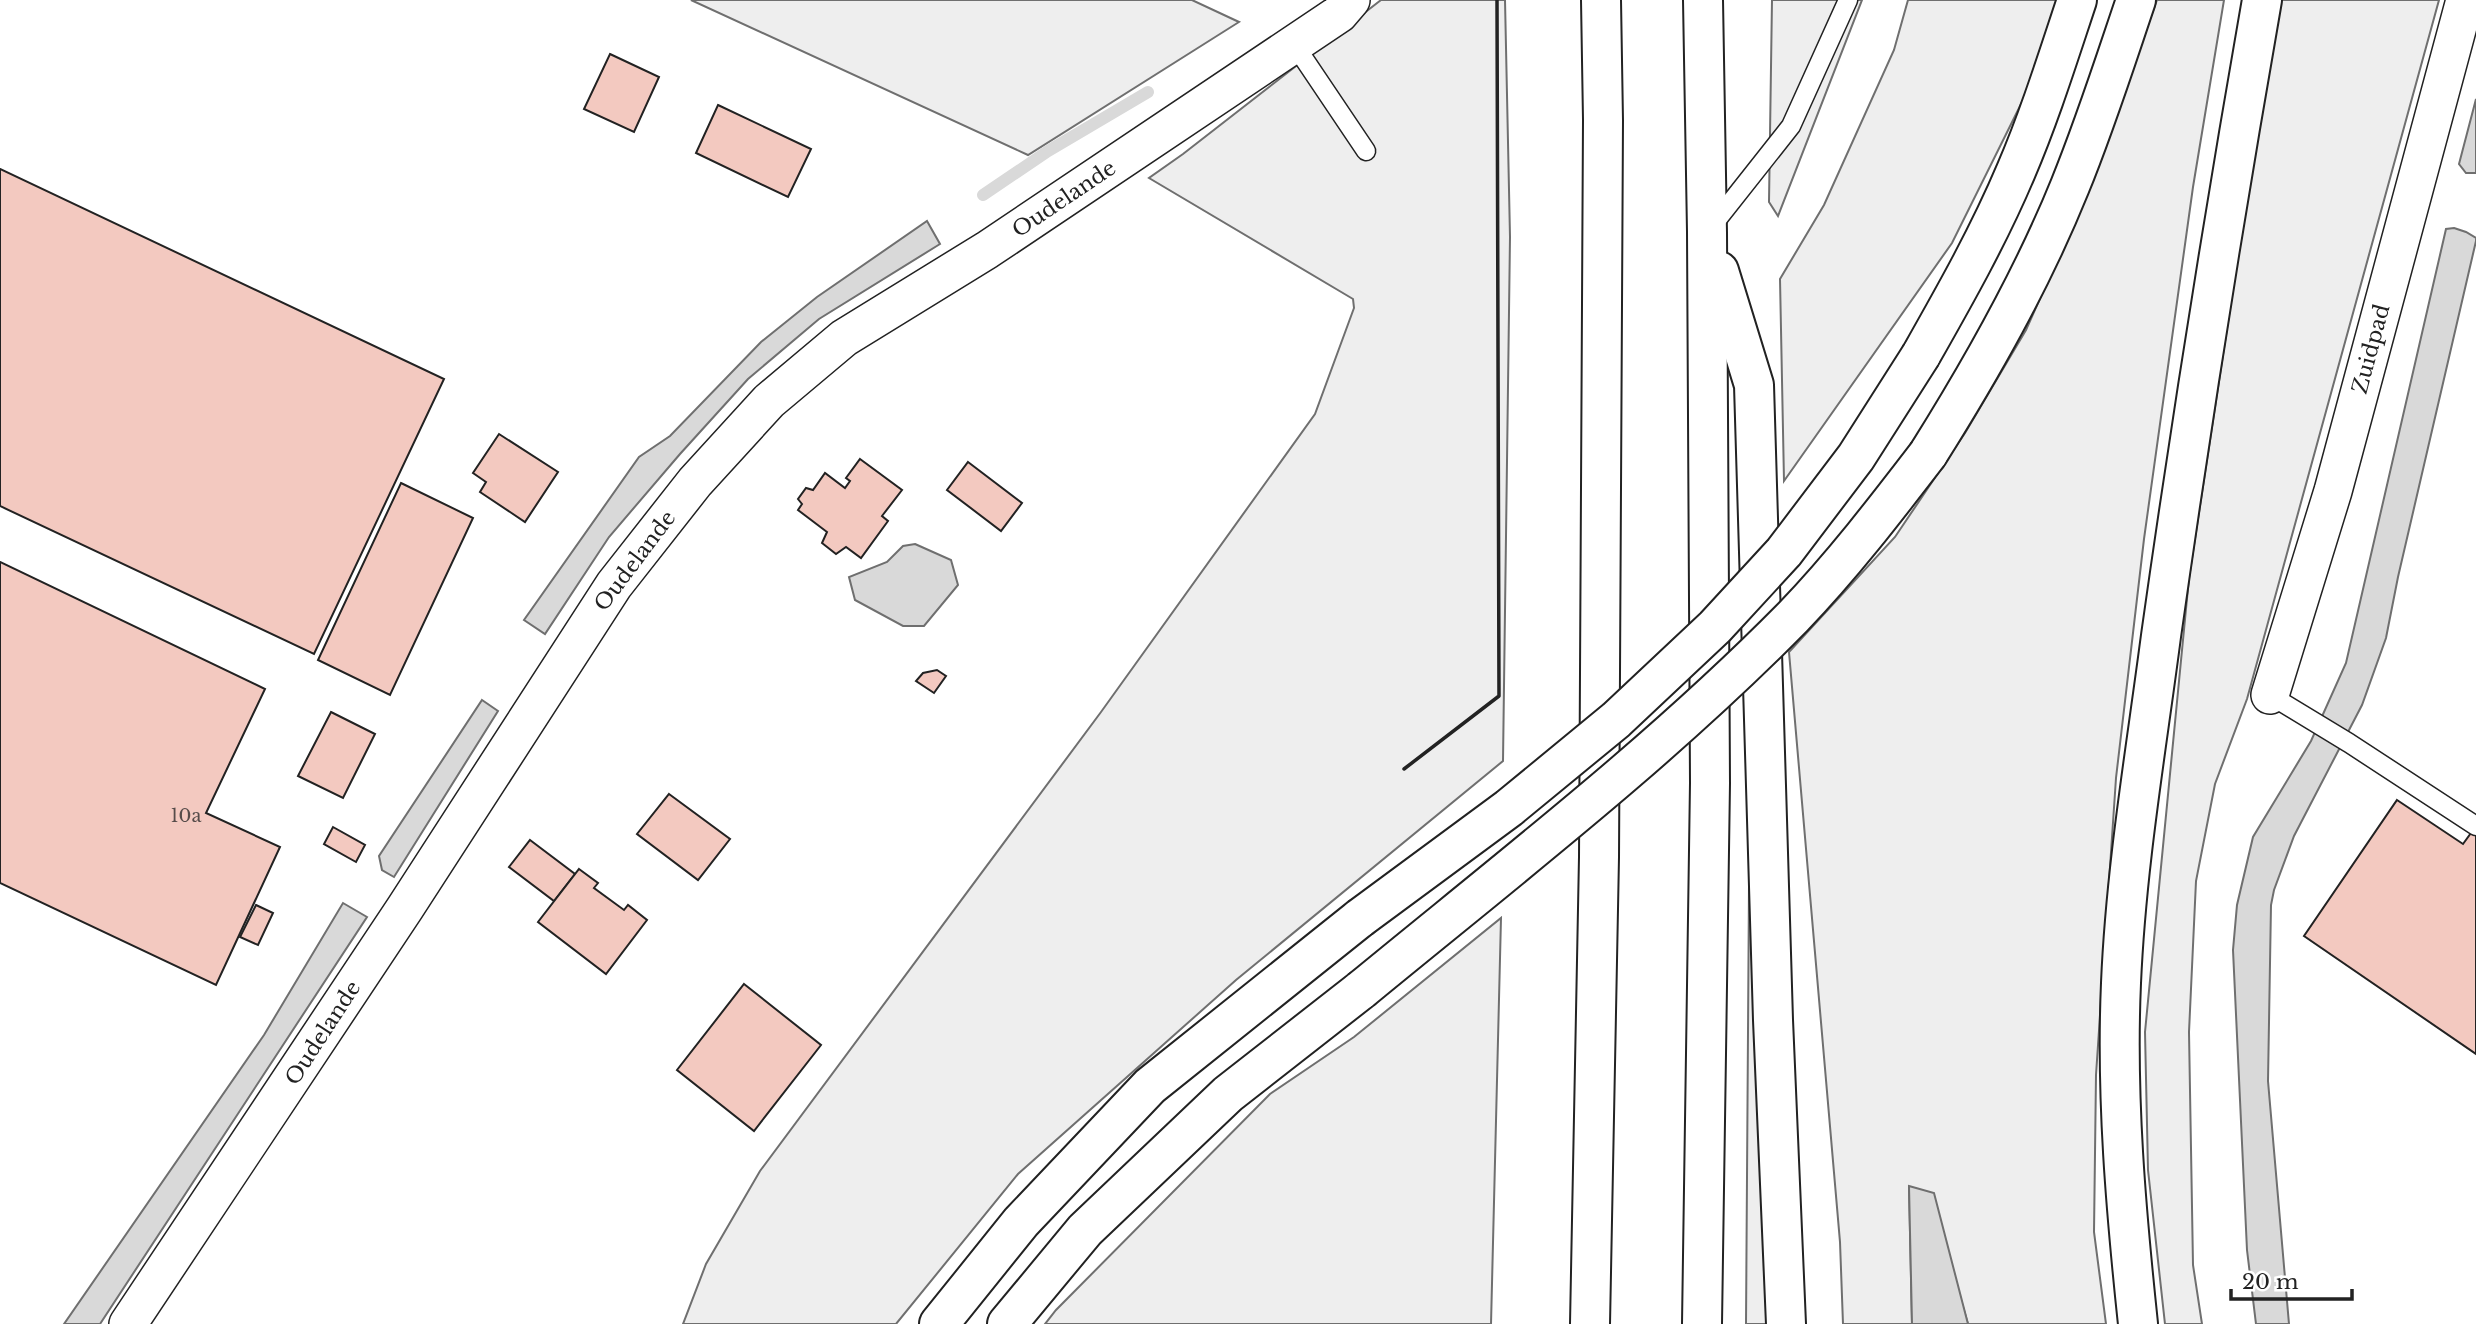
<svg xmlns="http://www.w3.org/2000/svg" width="2476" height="1324" font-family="'Libre Baskerville',serif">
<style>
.green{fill:#eee;stroke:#6f6f6f;stroke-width:2}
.water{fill:#d9d9d9;stroke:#6f6f6f;stroke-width:2}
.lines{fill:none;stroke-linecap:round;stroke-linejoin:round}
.stream{stroke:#d9d9d9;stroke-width:12}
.building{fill:#f3c9c0;stroke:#222;stroke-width:2}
.lane-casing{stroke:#222;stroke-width:21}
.street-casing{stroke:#222;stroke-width:40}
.primary-casing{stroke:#222;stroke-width:42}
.highway-casing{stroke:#222;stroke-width:42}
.lane{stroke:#fff;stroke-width:18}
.street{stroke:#fff;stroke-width:37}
.primary{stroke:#fff;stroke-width:38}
.highway{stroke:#fff;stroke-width:38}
.primary-bridge-casing{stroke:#222;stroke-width:42;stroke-linecap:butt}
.primary-bridge{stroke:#fff;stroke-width:38}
.wall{stroke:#222;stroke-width:3.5}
.labels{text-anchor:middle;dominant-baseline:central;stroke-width:5;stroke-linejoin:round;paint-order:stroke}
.number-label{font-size:18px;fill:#564c4a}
.street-label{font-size:21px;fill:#222;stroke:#fff}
</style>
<rect width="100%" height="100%" fill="#fff"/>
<g class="green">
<path d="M691,0h501l47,22 -211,133z"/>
<path d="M1381,0h124l5,237 -7,524 -267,219 -218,194 -122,150h-213l23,-60 54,-93 341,-459 214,-298 39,-106 -1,-9 -204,-121 34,-24z"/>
<path d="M1772,0h90l-84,216 -9,-14z"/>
<path d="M1908,0h150l-30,90 -76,153 -168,238 -4,-202 44,-74 70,-155z"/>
<path d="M2157,0h67l-31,187 -49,352 -28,239 -20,297 -2,157 12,92h-138l-15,-52 -44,-85 3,137h-69l-3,-82 -51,-590 106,-115 70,-104 61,-103 63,-142z"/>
<path d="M2277,0h162l-192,699 -32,85 -19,97 -7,151 4,233 9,59h-37l-17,-154 -3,-138 44,-454z"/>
<path d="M1749,886l8,1 11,437h-22z"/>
<path d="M1501,918l-10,406h-446l11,-14 214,-216 84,-57z"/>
</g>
<g class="water">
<path d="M2476,99v74h-10l-7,-9z"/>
<path d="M927,221l13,23 -121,75 -71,60 -68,75 -71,83 -64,97 -21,-14 115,-163 31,-21 91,-94 56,-45z"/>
<path d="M2454,228l12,4 10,6v3l-78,336 -12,61 -24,67 -68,131 -20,54 -3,15 -3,176 21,243h-33l-9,-74 -14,-300 4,-45 16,-68 58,-96 35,-78 100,-434z"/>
<path d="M915,544l36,16 7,25 -34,41h-21l-48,-26 -6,-23 38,-15 16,-16z"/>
<path d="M482,700l16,11 -104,166 -12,-7 -3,-14z"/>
<path d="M343,903l24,14 -267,407h-36l200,-289z"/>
<path d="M1909,1186l25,7 34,131h-56z"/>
</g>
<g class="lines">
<path class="stream" d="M983,195l65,-44 100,-59"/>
</g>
<g class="building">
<path d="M610,54l49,23 -25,55 -50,-23z"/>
<path d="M718,105l93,44 -23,48 -92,-44z"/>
<path d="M0,169l444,210 -130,275 -314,-148z"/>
<path d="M499,434l59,38 -33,50 -45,-30 6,-10 -13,-9z"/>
<path d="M860,459l42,31 -20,26 6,5 -27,37 -15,-11 -10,7 -14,-11 5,-11 -29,-22 4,-6 -4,-5 8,-11 7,2 12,-17 20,15 5,-7 -4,-3z"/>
<path d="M968,462l54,41 -21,28 -54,-41z"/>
<path d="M401,483l72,35 -83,177 -72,-35z"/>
<path d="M0,562l265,127 -59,124 74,34 -64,138 -216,-102z"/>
<path d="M937,670l9,6 -12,17 -18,-12 7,-8z"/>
<path d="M331,712l44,22 -32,64 -45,-22z"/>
<path d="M669,794l61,45 -32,41 -61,-46z"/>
<path d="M2397,800l66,44 13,-18v228l-172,-118z"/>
<path d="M333,827l32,18 -9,17 -32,-18z"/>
<path d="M530,840l45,34 -21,27 -45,-34z"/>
<path d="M579,869l19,14 -4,5 30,22 4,-5 19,15 -41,54 -68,-52z"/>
<path d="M256,905l17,8 -15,32 -18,-8z"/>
<path d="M744,984l77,61 -67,86 -77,-61z"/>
</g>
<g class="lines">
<defs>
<g id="lane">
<path d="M1294,44l72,107"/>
<path d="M1712,226l79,-100 57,-126"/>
<path d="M2270,695l79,48 127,83"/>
</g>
<g id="street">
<path d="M2270,695l63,-204 132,-491"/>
<path d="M128,1324l277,-416 209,-323 81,-103 74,-81 75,-63 143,-88 352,-236 12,-14"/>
</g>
<g id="primary">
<path d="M1921,355c34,-60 68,-120 95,-184 24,-56 42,-114 61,-171"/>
<path d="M1928,454c54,-86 104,-174 142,-268 25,-61 45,-124 66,-186"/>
<path d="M939,1324l82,-102 129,-136 210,-168"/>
<path d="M1007,1324l78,-94 143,-136 133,-104"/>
<path d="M2138,1324c-12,-113 -22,-227 -17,-341 5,-117 25,-232 40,-347 30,-212 64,-425 101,-636"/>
</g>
<g id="highway">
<path d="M1719,271l35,114 19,635 13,304"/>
<path d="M1590,1324l9,-467 4,-737 -2,-120"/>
<path d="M1702,1324l8,-541 -3,-551 -4,-232"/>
</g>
</defs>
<use href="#lane" class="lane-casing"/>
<use href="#street" class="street-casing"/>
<use href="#primary" class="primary-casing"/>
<use href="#highway" class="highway-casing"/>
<use href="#lane" class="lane"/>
<use href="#street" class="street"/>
<use href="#primary" class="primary"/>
<use href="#highway" class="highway"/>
<defs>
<g id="primary-bridge">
<path d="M1360,918l149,-110 107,-88 99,-93 69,-75 72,-95 65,-102"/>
<path d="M1361,990c147,-121 298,-237 432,-373 49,-51 92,-107 135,-163"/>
</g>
</defs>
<use href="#primary-bridge" class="primary-bridge-casing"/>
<use href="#primary-bridge" class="primary-bridge"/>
<path class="wall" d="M1404,769l95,-73 -2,-696"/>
</g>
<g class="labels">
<g class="number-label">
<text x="186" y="816">10a</text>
</g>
<g class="street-label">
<text transform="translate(1064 199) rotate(-34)">Oudelande</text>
<text transform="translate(2371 349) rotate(-75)">Zuidpad</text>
<text transform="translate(635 561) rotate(-53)">Oudelande</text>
<text transform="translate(323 1033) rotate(-57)">Oudelande</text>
</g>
</g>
<path d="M2231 1289v10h121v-10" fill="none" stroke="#222222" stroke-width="3.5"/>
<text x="2242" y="1289" font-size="21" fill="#222222" stroke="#ffffff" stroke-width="5" paint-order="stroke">20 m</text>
</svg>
